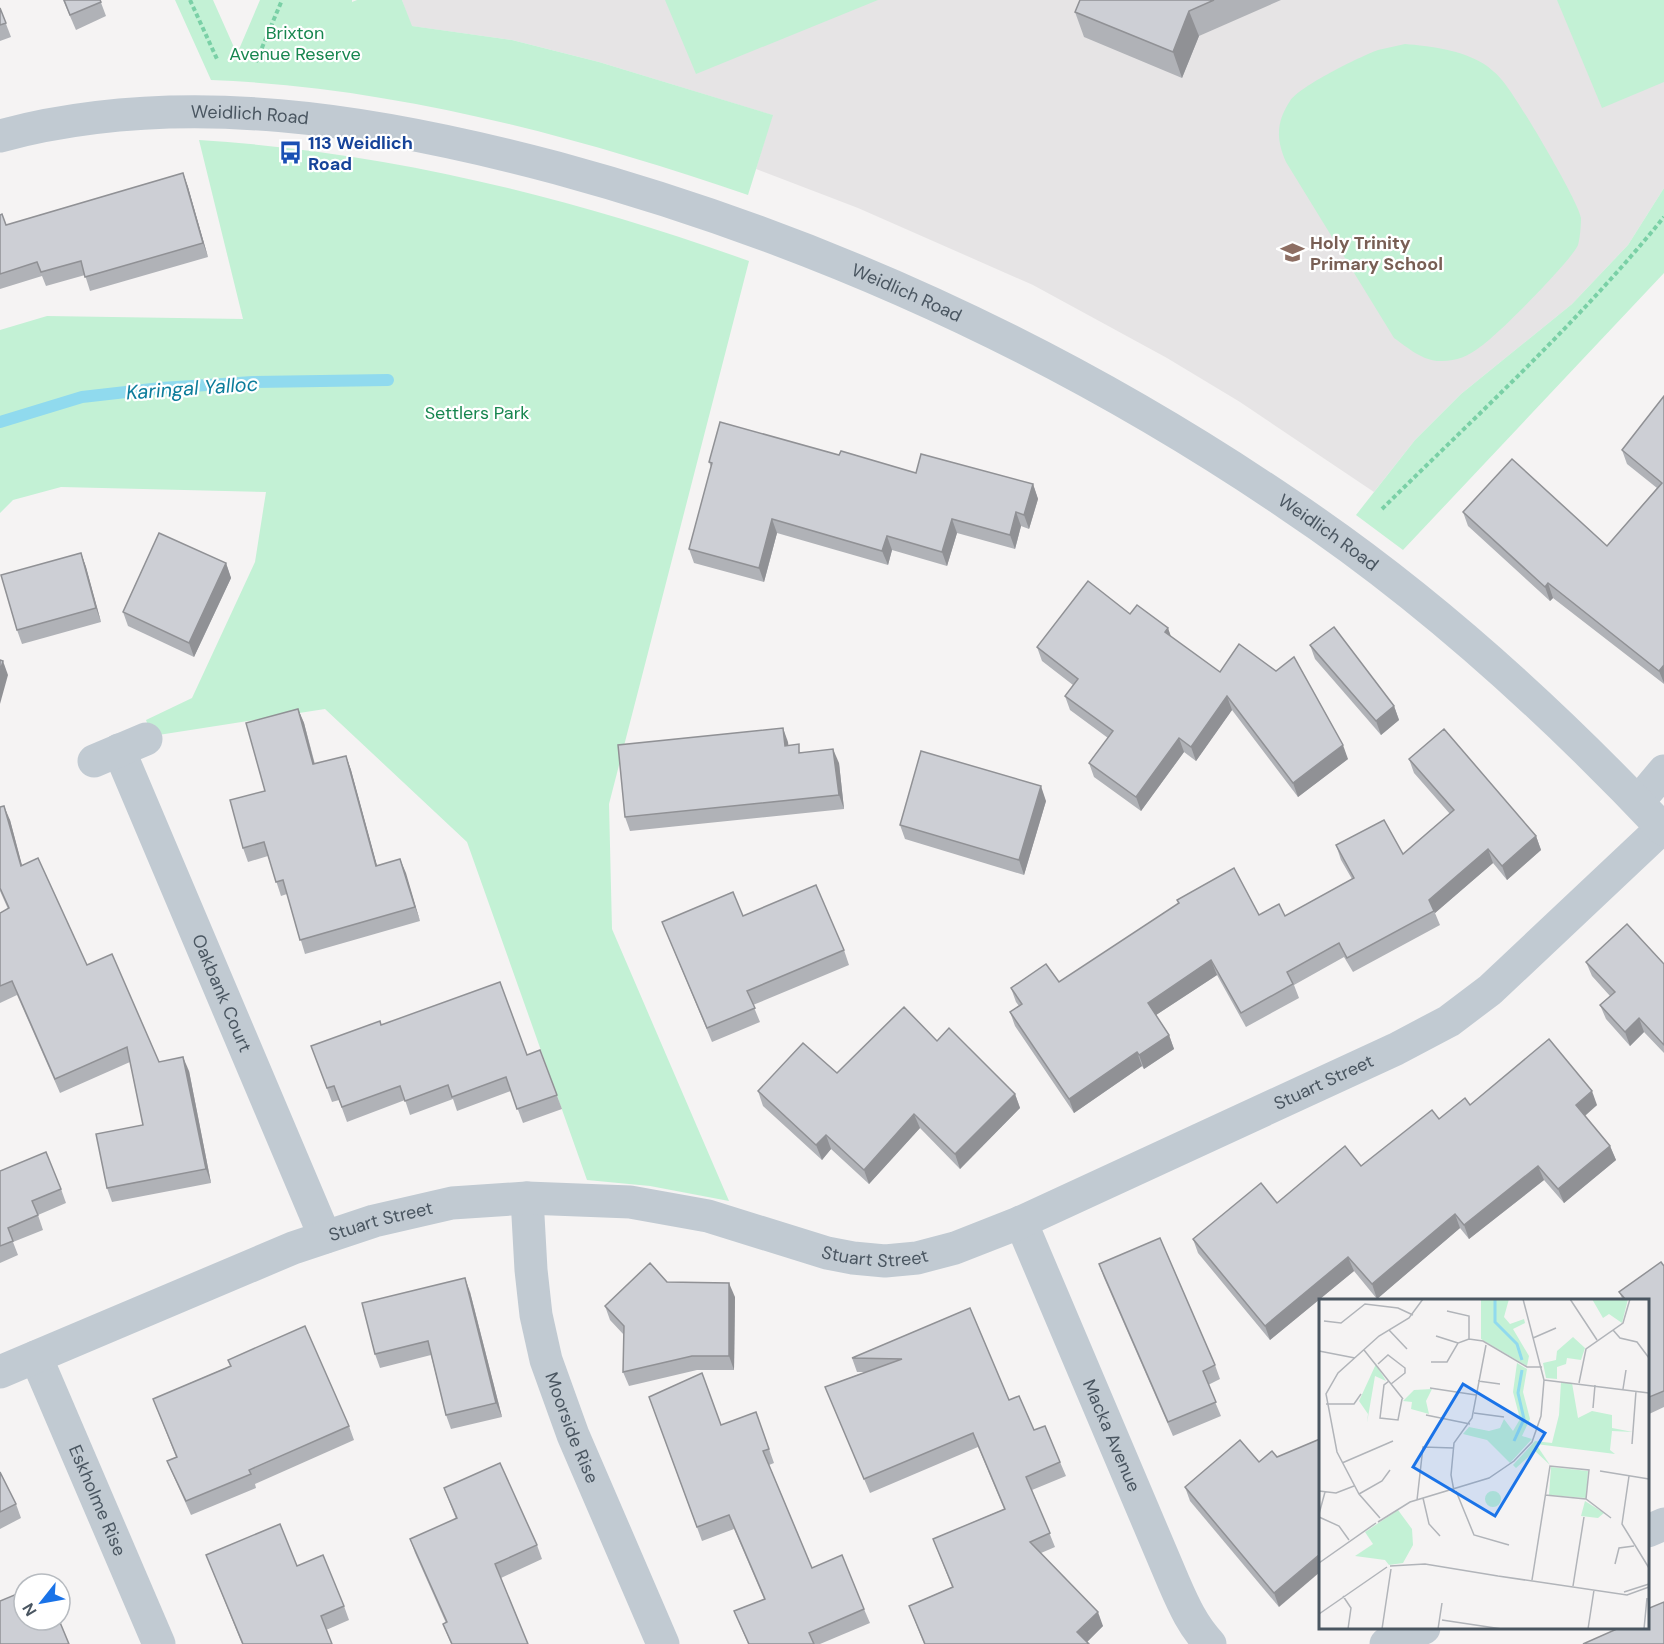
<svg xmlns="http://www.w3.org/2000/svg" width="1664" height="1644" font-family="'DM Sans',sans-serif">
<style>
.education{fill:#e6e4e5}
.green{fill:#c3f1d5}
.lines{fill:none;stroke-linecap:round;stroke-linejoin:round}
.stream{stroke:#90daee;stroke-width:12}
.path{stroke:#7ad0a6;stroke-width:4;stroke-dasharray:4.5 3;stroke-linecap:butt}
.minor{stroke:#c1cad2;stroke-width:33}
.tertiary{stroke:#c1cad2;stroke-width:33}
.wall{fill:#b0b2b7}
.shaded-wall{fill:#909195}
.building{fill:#cdcfd5;stroke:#909195;stroke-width:1.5}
.labels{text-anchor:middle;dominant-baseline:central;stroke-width:4.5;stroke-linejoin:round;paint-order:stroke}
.park-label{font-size:18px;fill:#17864f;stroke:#fff}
.street-label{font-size:18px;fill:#4a5661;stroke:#fff}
.transit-label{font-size:18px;font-weight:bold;fill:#164399;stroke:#fff;text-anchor:start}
.education-label{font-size:18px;font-weight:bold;fill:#785e54;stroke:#fff;text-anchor:start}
.water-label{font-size:20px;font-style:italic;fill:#0c7c9b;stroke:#fff}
.inset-river{fill:none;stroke:#90daee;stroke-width:3}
.inset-road{fill:none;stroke:#b1b4b9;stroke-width:1.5}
.view{fill:#1a73e8;fill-opacity:0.15;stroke:#1a73e8;stroke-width:3}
.inset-edge{fill:none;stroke:#4a5661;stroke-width:3}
</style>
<rect width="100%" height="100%" fill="#f5f3f3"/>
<path class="education" d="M402,0h1262v188l-36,57 -56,59 -111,90 -46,46 -41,52 -134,-90 -73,-44 -134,-73 -175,-77 -102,-39 16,-54 -173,-53 -87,-22 -101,-14z"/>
<g class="green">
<path d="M175,0h38l24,54 23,-54h92v2l5,-2h45l10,26 100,14 87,22 174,53 -25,80c-173,-59 -354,-108 -537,-115z"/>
<path d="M665,0h213l-182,74z"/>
<path d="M1557,0h107v82l-62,26z"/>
<path d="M1405,44c25,2 57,6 79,20 6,4 13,10 17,15 13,13 78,123 80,139 0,7 -1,20 -3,27 -6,15 -82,92 -98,102 -12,9 -23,14 -38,14 -18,1 -34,-13 -48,-23l-108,-176c-10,-22 -10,-40 4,-61 10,-15 69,-44 88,-51 9,-2 18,-4 27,-6z"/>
<path d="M199,140c190,12 371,57 550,121l-140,543 3,125 117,272 -79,-15 -63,-6 -120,-338 -142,-133 -173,27 -6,-16 46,-22 63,-136 11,-70 -205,-5 -48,13 -13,13v-183l47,-14 196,3z"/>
<path d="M1664,188v85l-261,277 -47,-35 59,-75 46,-46 111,-90 56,-59z"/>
</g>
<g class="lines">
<path class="stream" d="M0,422l82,-25 79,-9 92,-6 135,-2"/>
<g class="path">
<path d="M190,0l27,59"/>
<path d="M256,62l26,-62"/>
<path d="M1382,509c96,-95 197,-187 282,-292"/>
</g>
<g class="minor">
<path id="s1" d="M119,750l206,487"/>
<path d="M94,761l52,-22"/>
<path d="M1638,802l26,-31"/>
<path id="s2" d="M527,1198l4,72 5,45 10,45 27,75 90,209"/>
<path id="s3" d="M1021,1222l153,361c10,23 19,43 36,61"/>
<path id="s4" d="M36,1357l123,287"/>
<path id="s5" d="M0,1372l293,-124 81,-27 78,-18 75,-5 103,4 78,14 119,37 26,5 32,3 32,-3 38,-10 66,-26 375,-173 53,-28 41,-31 172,-162"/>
<path d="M1648,1531l16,-7"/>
<path d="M1386,1644l38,-16"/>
</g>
<path class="tertiary" id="s6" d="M0,136c183,-49 377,-16 557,32 261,71 507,184 731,336 138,92 263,206 376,326"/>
</g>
<g class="wall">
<path d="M63,0h37l6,16 -30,14z"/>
<path d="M1080,0h201l-82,36 -17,42 -98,-41 -9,-25z"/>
<path d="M0,8l11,29 -11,4z"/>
<path d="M183,173l5,14 20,70 -118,34 -5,-16 -39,11 -4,-10 -42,13v-74l6,10z"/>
<path d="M1664,396v288l-111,-86 -3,3 -82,-75 -5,-14 144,34 50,-58 -30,-24 -5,-14z"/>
<path d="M839,455l77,18 117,11 5,15 -9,30 -8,-3 -6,23 -58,-16 -10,33 -55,-16 -4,15 -111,-32 -13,49 -70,-19 -5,-14 22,-82 -2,-5z"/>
<path d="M81,553l5,14 15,55 -79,22 -5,-14z"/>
<path d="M226,563l5,15 -37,79 -66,-31 -5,-14z"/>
<path d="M1130,614l38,14 2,8 50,36 128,87 -50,38 -66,-87 -36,51 -12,-9 -43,59 -47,-34 -5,-14 19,-25 -38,-28 -5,-14 8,-11 -31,-24 -5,-14z"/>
<path d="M1310,645l84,61 5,14 -18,15 -66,-76z"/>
<path d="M298,709l6,14 11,41 31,-8 5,14 26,96 23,-7 20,62 -115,33 -18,-60 -6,2 -13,-40 -20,6 -5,-14 22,-57z"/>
<path d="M788,742v3l14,8 37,10 5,46 -214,22 -5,-14z"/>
<path d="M1409,759l127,77 5,14 -34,30 -14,-17 -58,50 5,12 -87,47 -9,-15 -50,28 5,13 -53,29 -29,-52 -61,40 13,20 5,14 -30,20 -2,-3 -68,47 -59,-87 -5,-14 9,-6 -3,-4 -5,-14 48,-6 200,-67 26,1 67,-37 -11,-19 -5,-15 67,9 47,-40 -36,-41z"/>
<path d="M1046,801l-22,74 -119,-36 -5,-14z"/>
<path d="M0,807l10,13 12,46 65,99 72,97 30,9 22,112 -99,19 -5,-14 36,-63 -13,-63 -70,31 -43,-98 -17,8v-90l8,-4 -8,-18z"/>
<path d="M743,916l101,34 5,15 -96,40 7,17 -48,20 -50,-120z"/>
<path d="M1586,962l78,2v89l-20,-21 -14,14 -24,-27 -6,-14 10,-9 -18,-20z"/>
<path d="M381,1025l146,30 13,-5 22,59 -39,14 -12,-32 -54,20 -4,-12 -43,16 -5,-15 -58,22 -8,-22 -7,2 -21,-56z"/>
<path d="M937,1041l78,53 5,14 -60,61 -40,-41 -51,56 -38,-35 -9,11 -59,-54 -5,-15 79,-18z"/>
<path d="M1470,1105h127l-12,11 25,30 6,14 -52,43 -20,-23 -75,59 -9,-11 -83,71 -23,-28 -84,69 -72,-87 -5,-14 168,-73 78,-47z"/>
<path d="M0,1171l61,18 5,14 -28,12 5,15 -30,12 5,13 -18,8z"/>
<path d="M1099,1264l116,101 5,14 -12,6 13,31 -48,20 -69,-158z"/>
<path d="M1664,1266v141l-17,8v-115h-24l-4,-8z"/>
<path d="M667,1282l68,15 -1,73h-37l-68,16 -6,-14 1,-37 -14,-15 -5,-14z"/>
<path d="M470,1292l32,125 -51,12 -5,-14 -15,-60 -51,13 -5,-14z"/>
<path d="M970,1308l39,92 51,62 6,14 -34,14 23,57 -14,6 62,73 -16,16 2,2h-165l-15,-38 43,-19 -19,-48 71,-30 -26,-62 -108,46 -45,-106 40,-15h-8l-5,-14z"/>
<path d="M228,1360l121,66 5,14 -99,44 1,4 -65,27 -18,-40 -6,-14 9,-4 -23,-58 77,-33z"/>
<path d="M649,1397l72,28 35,-13 18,51 -5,2 43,103 52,41 6,14 -50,21h-72l-14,-33 30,-12 -30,-70 -32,12z"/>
<path d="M1277,1457l2,150 -89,-106 -5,-14 74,-25z"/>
<path d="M0,1472l16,32 5,14 -21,11z"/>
<path d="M444,1488l93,57 5,14 -41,19 27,66h-77l-8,-20 3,-1 -31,-70 -5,-14 46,-20z"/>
<path d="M206,1555l91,11 47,40 5,14 -23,10 6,14h-90z"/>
</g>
<g class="shaded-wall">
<path d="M1189,11l10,25 -17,42 -9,-26z"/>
<path d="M183,173l5,14 20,70 -5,-14z"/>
<path d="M1033,484l5,15 -9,30 -5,-14z"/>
<path d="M1016,512l5,14 -6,23 -5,-14z"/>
<path d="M772,519l5,14 -13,49 -5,-14z"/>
<path d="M952,519l5,14 -10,33 -5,-14z"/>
<path d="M887,536l5,14 -4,15 -6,-14z"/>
<path d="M81,553l5,14 15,55 -5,-14z"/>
<path d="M226,563l5,15 -37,79 -5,-14z"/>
<path d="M1548,583l5,15 -3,3 -5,-14z"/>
<path d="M1168,628l5,14 -8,-10z"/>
<path d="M3,661l5,14 -8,29v-33z"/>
<path d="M1664,665v18l-5,-12z"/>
<path d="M1227,696l5,14 -36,51 -5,-14z"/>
<path d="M1394,706l5,14 -18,15 -5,-14z"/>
<path d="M298,709l6,14 14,55 -5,-14z"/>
<path d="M783,728l5,14 2,18 -5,-14z"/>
<path d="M1179,738l5,14 -43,59 -5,-14z"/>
<path d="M1343,745l5,14 -50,38 -5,-14z"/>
<path d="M833,749l6,14 5,46 -5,-14z"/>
<path d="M346,756l5,14 30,110 -5,-14z"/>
<path d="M1041,786l5,15 -22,74 -5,-15z"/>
<path d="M4,806l6,14 16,60 -5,-14z"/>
<path d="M1536,836l5,14 -34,30 -5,-14z"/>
<path d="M1488,849l5,14 -58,50 -6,-13z"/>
<path d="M400,859l6,14 14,48 -5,-14z"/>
<path d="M1211,960l6,15 -64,42 -5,-14z"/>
<path d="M1639,1018l5,14 -14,14 -5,-14z"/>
<path d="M1169,1035l5,14 -30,20 -5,-14z"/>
<path d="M1137,1052l5,14 -68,47 -5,-14z"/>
<path d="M183,1057l6,14 22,112 -5,-14z"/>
<path d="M1592,1091l5,14 -16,14 -5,-14z"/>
<path d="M1015,1094l5,14 -60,61 -5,-15z"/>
<path d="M914,1114l6,14 -51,56 -5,-14z"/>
<path d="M826,1135l5,14 -9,11 -6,-15z"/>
<path d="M1610,1146l6,14 -52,43 -6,-14z"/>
<path d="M1538,1166l6,14 -75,59 -5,-14z"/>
<path d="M1455,1214l5,14 -83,71 -5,-15z"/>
<path d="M1348,1257l6,14 -84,69 -5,-14z"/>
<path d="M465,1278l5,14 32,125 -6,-14z"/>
<path d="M729,1283l6,14 -1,73 -5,-14z"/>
<path d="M1320,1554v18l-41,35 -5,-14z"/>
<path d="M1098,1612l5,14 -18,18 -8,-12z"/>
</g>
<g class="building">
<path d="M64,0h36l1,2 -31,13z"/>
<path d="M1080,0h134l-25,11 -16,41 -98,-40z"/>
<path d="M0,8l6,15 -6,2z"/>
<path d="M183,173l20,70 -118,34 -4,-16 -40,11 -4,-10 -37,12v-59l2,-1 4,11z"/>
<path d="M1664,396v269l-5,6 -111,-88 -3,4 -82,-75 49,-53 95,87 55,-63 -40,-33z"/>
<path d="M720,422l119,33 2,-4 75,22 5,-19 112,30 -9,31 -8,-3 -6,23 -58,-16 -10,33 -55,-16 -5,15 -110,-32 -13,49 -70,-19 23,-86 -3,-1z"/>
<path d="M159,533l67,30 -37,80 -66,-31z"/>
<path d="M81,553l15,55 -79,22 -16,-55z"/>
<path d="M1088,581l42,33 7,-9 31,23 -3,4 55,40 19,-28 37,27 18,-14 49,88 -50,38 -66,-87 -36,51 -12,-9 -43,59 -47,-34 24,-32 -48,-35 13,-17 -41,-32z"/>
<path d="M1334,627l60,79 -18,15 -66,-76z"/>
<path d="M0,660l3,1 -3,10z"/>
<path d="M298,709l15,55 33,-8 30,110 24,-7 15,48 -115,33 -17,-60 -7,2 -12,-40 -21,6 -13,-48 35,-9 -19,-68z"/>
<path d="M783,728l2,18 14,-2v9l34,-4 6,46 -214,22 -7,-72z"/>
<path d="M1444,729l92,107 -34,30 -14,-17 -59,51 5,11 -87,47 -8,-15 -52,29 6,12 -52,29 -30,-53 -63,43 21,32 -30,20 -2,-3 -68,47 -59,-87 12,-8 -11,-16 35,-24 13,18 120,-79 -2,-3 57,-32 25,47 20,-11 6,12 69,-38 -18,-33 48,-25 19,34 51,-44 -45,-51z"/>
<path d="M921,751l120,35 -22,74 -119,-35z"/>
<path d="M4,806l17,60 17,-8 49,107 25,-11 47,108 24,-5 23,112 -99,19 -11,-54 47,-9 -16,-78 -72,32 -43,-98 -12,5v-73l9,-5 -9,-20v-81z"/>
<path d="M816,885l28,65 -97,41 8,17 -48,20 -45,-106 71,-30 10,24z"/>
<path d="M1627,924l37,40v81l-25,-27 -14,14 -25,-27 15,-13 -29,-30z"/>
<path d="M500,982l27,73 13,-5 17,45 -40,14 -11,-32 -54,20 -4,-12 -43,16 -5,-15 -58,21 -8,-21 -7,2 -16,-42 69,-25 1,4z"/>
<path d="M904,1007l33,34 12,-13 66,66 -60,60 -41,-40 -50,56 -38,-35 -10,10 -58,-54 45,-48 34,30z"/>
<path d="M1549,1039l43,52 -16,14 34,41 -52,43 -20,-23 -74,59 -9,-11 -83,70 -24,-27 -83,69 -72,-87 68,-56 16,20 68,-57 16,20 71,-56 7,9 26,-21 5,7z"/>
<path d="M46,1152l15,37 -29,12 6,14 -30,13 5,13 -13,5v-75z"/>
<path d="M1160,1238l55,127 -12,6 13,31 -48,20 -69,-158z"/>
<path d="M1661,1262l3,4v125l-17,7v-98h-21l-7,-8z"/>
<path d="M650,1263l17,19 62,1v73h-37l-69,16 1,-46 -19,-20z"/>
<path d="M465,1278l31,125 -50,12 -18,-74 -53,13 -13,-51z"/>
<path d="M970,1308l39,92 10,-4 15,34 11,-4 15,36 -34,15 24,56 -20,9 68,70 -21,20 12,12h-164l-16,-38 44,-19 -20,-48 72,-30 -32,-76 -109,46 -39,-92 77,-28 -50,-1z"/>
<path d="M305,1326l44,100 -100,44 2,4 -65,27 -19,-40 10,-4 -24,-58 78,-33 -3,-6z"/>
<path d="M702,1373l19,52 35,-13 13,37 -6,2 49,117 30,-13 22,54 -55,24 5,11h-65l-15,-33 31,-12 -36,-84 -32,12 -48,-130z"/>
<path d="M1320,1439v115l-46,39 -89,-106 55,-47 19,22 13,-11 5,6z"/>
<path d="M500,1463l37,82 -42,19 33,80h-76l-9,-20 4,-2 -37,-83 47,-21 -13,-30z"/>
<path d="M0,1472l16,32 -16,8z"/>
<path d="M280,1524l17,42 26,-11 21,51 -23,10 11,28h-89l-37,-89z"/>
<path d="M24,1591v29h35l10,24h-69v-43z"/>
<path d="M1664,1602v42h-81l36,-16h28v-19z"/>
</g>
<defs>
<symbol id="bus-bare" viewBox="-9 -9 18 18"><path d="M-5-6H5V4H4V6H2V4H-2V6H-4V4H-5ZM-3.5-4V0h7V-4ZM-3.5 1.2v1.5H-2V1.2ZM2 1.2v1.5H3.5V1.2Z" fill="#1a4fb4" stroke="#fff" stroke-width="2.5" paint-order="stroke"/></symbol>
<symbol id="school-bare" viewBox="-9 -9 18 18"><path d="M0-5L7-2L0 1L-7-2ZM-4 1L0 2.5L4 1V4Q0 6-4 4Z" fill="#8d6e63" stroke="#fff" stroke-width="2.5" paint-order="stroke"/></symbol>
</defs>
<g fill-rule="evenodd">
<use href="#bus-bare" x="274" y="136" width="33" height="33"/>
<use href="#school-bare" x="1276" y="236" width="33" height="33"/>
</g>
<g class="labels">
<g class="park-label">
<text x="295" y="33">Brixton<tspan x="295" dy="21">Avenue Reserve</tspan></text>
<text x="477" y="413">Settlers Park</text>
</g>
<g class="street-label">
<text stroke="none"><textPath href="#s6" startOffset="252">Weidlich Road</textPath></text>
<text stroke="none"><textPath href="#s6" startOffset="936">Weidlich Road</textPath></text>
<text stroke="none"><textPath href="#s6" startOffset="1422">Weidlich Road</textPath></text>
<text stroke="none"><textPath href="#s1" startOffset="264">Oakbank Court</textPath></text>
<text stroke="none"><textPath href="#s5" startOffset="1400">Stuart Street</textPath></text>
<text stroke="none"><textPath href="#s5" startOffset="410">Stuart Street</textPath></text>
<text stroke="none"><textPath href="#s5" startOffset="914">Stuart Street</textPath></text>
<text stroke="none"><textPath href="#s2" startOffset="236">Moorside Rise</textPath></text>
<text stroke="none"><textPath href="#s3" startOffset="232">Macka Avenue</textPath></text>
<text stroke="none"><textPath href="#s4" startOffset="156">Eskholme Rise</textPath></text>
</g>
<g class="transit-label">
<text x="308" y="143">113 Weidlich<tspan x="308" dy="21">Road</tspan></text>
</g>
<g class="education-label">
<text x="1310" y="243">Holy Trinity<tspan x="1310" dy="21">Primary School</tspan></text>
</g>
<g class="water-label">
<text transform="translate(192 388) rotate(-4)">Karingal Yalloc</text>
</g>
</g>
<g transform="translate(1319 1299)">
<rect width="330" height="330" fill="#f5f3f3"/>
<path d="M162,0h28l-5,18 6,7 14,-5 1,4 -12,6 16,27 -2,10 -46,-27zM273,0h36l-6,24 -13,-9 -6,4zM254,38l12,11 -4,12 -14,-2 -1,6 -9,3v12l-11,-1 -3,-15 13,-3 1,-9zM198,64l10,6 -4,23 7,27 -8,17 10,3 -22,24 -23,-23 -24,-6 6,-7 20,4 11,-3 4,-9 9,12 7,-12 -7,-27zM57,65l10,17 -11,-5 -8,47 1,-9 -9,-13zM242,83l11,1 6,35 14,-7 20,4v13l21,4 -21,-1 -2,19 5,4 -79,-10 14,21 -15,-14 -19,17 -3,-3 22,-24 17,2 7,-28zM113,90l-6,12 3,13 -18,-5 1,-7 -9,-1 11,-11zM232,168l37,4 -2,27 -37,-3zM166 200a8 8 0 1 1 16 0a8 8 0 1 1-16 0ZM266,202l19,12 -6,5 -17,-2zM79,211l14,19 1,16 -10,18 -14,2 -4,-5 -30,-4 18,-12 -8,-12z" fill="#c3f1d5"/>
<path class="inset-river" d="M176,0v23l22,22 5,16M195,142l10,-22 -6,-26 4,-23"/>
<path class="inset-road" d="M251,0l27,41M128,12l22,5v23M5,22l17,2 24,-19 33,4 15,7M70,31l18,19M294,31l7,8 17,4 12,16M117,37l22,7M214,39l23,-10M45,51l39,49M0,52l36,7M112,63h16l11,-19 11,-4 14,2 44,26h15M59,65l10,-9 17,13v5l-14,11M225,81l105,13M70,82l-5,4 -4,33 18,2 4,-21M159,82l22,3M260,84l7,-34 37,-26 7,-24M111,89l46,7M304,90l3,-19M7,105h28l7,-10M274,109l2,-23M155,114l30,4M107,116l44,9M313,145l4,-53M23,164l51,-22M281,172l49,8M310,177l-7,48 27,44M0,192l17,2 18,-7M135,192l-3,-16 3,-32 18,-25 14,-73M137,192l18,44 35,10M40,195l23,-13 8,-11M226,196l41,4 25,19M104,199l6,26 11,12M98,201l6,-53 31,1M0,215l6,-22M0,218l20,9 10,14M61,219l-21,-24 -22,-42 -11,-58 12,-21 41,-37 30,-18 14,-19M59,223l32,-20 79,-24 25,-17 18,-19 9,-26 3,-36 -21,-81M0,264l57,-40M296,265l4,-16 15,-2M71,267l35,-2 73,12M179,277l129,19 22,-8M213,281l18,-114 39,4 -3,29M254,287l11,-69M305,293l25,-8M24,297l8,12 -3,21M0,315l68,-47M123,321l60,9M63,330l9,-60M119,330l4,-26M269,330l6,-39M325,330l3,-31"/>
<path class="view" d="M144,85l82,49 -50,83 -82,-49z"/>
<rect width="330" height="330" class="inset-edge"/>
</g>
<g transform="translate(42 1602) rotate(239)"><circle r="28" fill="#ffffff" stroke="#b7bbc0" stroke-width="1.5"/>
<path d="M0-4.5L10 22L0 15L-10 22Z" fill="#1a73e8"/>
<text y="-9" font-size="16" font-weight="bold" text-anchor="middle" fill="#4a5661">N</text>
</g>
</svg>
